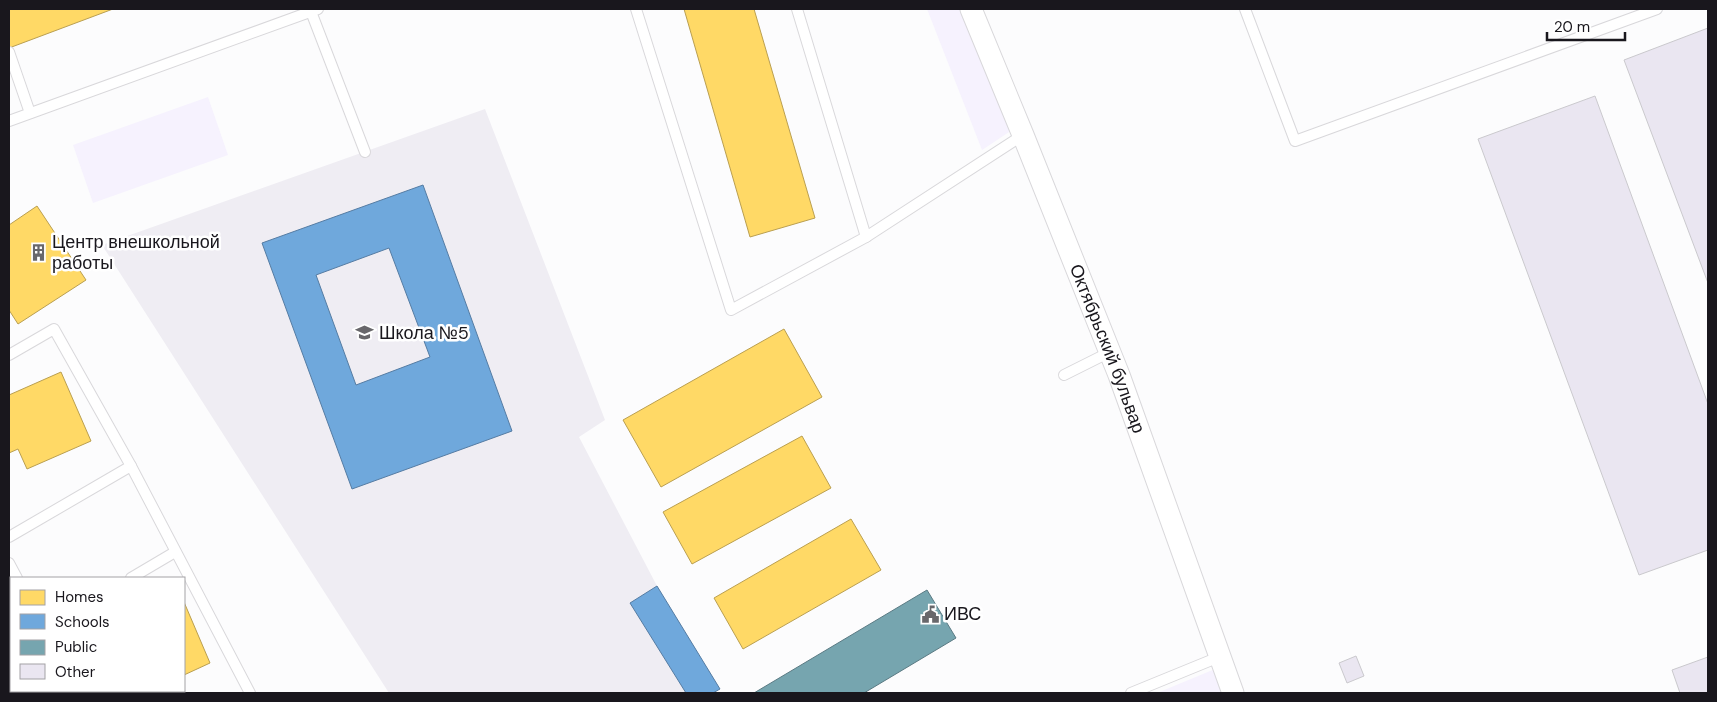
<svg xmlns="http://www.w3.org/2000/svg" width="1717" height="702" font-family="'DM Sans',sans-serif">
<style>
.built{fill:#efedf3}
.green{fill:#f6f2fe}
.homes{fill:#ffd966;stroke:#ba9f50}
.schools{fill:#6fa8dc;stroke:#557ca3;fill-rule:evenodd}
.public{fill:#76a5af;stroke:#5a7a83}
.building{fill:#eae6f1;stroke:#cac9cd}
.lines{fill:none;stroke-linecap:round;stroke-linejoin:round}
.service-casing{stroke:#d9d8db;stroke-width:12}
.minor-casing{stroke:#d9d8db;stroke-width:23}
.service{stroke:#fff;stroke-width:10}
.minor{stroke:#fff;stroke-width:21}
.labels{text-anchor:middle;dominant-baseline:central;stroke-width:5;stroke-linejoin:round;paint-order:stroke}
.poi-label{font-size:18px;fill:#19171d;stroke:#fff;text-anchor:start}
.street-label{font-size:18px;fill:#19171d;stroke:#fff}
</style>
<rect width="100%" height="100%" fill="#fcfcfd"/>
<path class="built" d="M485,109l120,311 -26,17 78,149 -27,17 56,90h-297l-287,-448z"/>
<g class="green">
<path d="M927,9h35l50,121 -30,20z"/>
<path d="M208,97l20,58 -135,48 -20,-58z"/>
<path d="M1215,669l9,24h-67z"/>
</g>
<g class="homes">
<path d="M9,9h104l-104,39z"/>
<path d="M684,9h70l61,209 -65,19z"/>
<path d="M37,206l49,74 -68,44 -9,-14v-85z"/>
<path d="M784,329l38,68 -161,90 -38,-67z"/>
<path d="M61,372l30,69 -64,28 -9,-20 -9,4v-58z"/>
<path d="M802,436l29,52 -139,76 -29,-52z"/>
<path d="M851,519l30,51 -138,79 -29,-51z"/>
<path d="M184,602l26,61 -26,12z"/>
</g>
<g class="schools">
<path d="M423,185l89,246 -160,58 -90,-246zM389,248l41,109 -74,28 -40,-110z"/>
<path d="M657,586l63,103 -7,4h-27l-56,-90z"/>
</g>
<path class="public" d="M927,590l29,48 -92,55h-110z"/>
<g class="building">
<path d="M1708,28v255l-84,-223z"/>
<path d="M1595,96l113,308v146l-69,25 -161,-436z"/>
<path d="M1356,656l8,20 -17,7 -8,-20z"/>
<path d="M1708,657v36h-28l-8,-23z"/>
</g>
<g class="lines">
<defs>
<g id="service">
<path d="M310,9l55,143"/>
<path d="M636,9l95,301 135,-73 -69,-228"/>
<path d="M1245,9l50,132 362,-132"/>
<path d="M9,52l21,61"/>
<path d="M9,121l309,-112"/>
<path d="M866,237l157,-102"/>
<path d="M9,355l45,-26 77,137 -122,71"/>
<path d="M1064,375l46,-23"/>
<path d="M131,466l119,227"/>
<path d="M9,563l8,15"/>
<path d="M131,578l44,-26"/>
<path d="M9,649l2,-2"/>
<path d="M73,691l1,2"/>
<path d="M1131,693l88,-36"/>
</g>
<g id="minor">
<path id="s1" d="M971,9l52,126 96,240 114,318"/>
</g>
</defs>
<use href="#service" class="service-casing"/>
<use href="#minor" class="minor-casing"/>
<use href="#service" class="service"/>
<use href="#minor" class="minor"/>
</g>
<defs>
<symbol id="building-bare" viewBox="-9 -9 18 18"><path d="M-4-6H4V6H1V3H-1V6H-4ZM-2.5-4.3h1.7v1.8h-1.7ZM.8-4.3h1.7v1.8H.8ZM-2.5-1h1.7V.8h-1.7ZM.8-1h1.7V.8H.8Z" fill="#68676b" stroke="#fff" stroke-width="2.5" paint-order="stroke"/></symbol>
<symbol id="school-bare" viewBox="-9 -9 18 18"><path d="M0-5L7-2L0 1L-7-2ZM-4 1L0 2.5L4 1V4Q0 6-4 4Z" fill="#68676b" stroke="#fff" stroke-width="2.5" paint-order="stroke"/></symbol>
<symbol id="civic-bare" viewBox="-9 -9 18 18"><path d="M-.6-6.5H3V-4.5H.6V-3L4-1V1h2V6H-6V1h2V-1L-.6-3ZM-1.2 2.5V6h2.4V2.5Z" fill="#68676b" stroke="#fff" stroke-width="2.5" paint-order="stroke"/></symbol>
</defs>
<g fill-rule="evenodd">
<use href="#building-bare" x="26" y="240" width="25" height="25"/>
<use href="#school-bare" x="352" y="320" width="25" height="25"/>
<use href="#civic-bare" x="918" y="602" width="25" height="25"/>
</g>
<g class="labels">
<g class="poi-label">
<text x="52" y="242">Центр внешкольной<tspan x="52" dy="21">работы</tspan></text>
<text x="379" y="333">Школа №5</text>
<text x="944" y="614">ИВС</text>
</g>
<g class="street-label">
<text stroke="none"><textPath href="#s1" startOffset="366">Октябрьский бульвар</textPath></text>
</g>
</g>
<rect width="1717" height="702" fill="none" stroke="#19171d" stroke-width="20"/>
<rect x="10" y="577" width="175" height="115" fill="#ffffff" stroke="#a3a2a5"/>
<rect x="20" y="590" width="25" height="15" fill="#ffd966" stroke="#a3a2a5"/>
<text x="55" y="602" font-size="15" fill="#19171d">Homes</text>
<rect x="20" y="614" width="25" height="15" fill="#6fa8dc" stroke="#a3a2a5"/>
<text x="55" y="627" font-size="15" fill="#19171d">Schools</text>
<rect x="20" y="640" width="25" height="15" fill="#76a5af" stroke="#a3a2a5"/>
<text x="55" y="652" font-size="15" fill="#19171d">Public</text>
<rect x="20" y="664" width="25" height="15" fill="#eae6f1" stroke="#a3a2a5"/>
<text x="55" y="677" font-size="15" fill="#19171d">Other</text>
<path d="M1547 32v8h78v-8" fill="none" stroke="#19171d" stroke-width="2.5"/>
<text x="1554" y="32" font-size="15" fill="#19171d" stroke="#ffffff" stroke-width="4" paint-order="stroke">20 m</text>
</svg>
